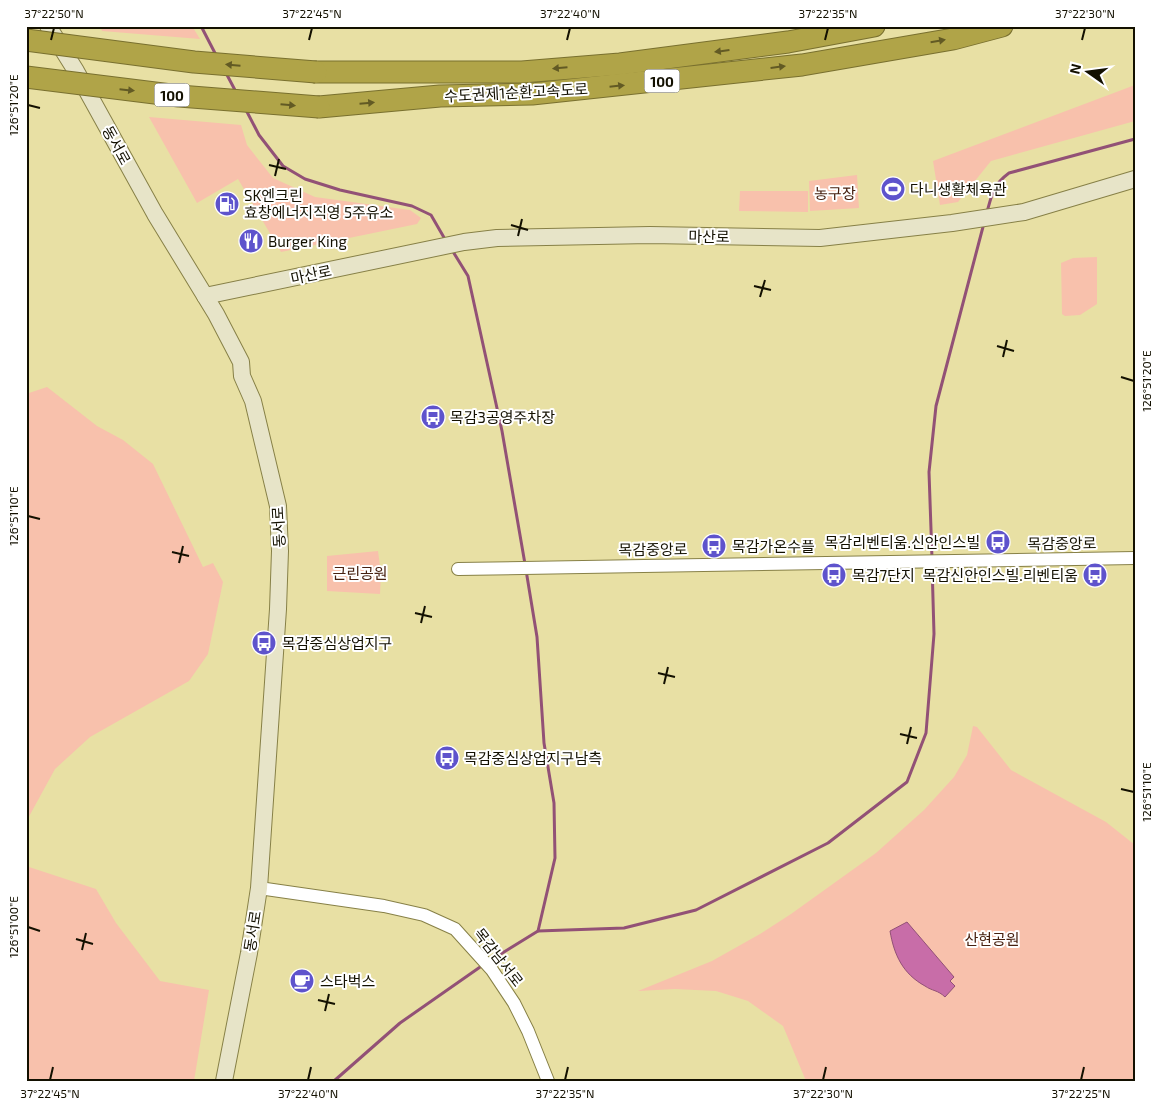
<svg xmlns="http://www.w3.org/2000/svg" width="1161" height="1107" font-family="'Exo 2','Noto Sans KR',sans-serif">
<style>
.green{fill:#f8c1ac}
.water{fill:#c86da8;stroke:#925176}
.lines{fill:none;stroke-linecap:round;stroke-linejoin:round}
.stream{stroke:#925176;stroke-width:3}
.street-casing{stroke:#878047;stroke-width:14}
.secondary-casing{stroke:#878047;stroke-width:18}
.highway-casing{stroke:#79702f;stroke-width:23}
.street{stroke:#fff;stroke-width:12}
.secondary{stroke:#e7e4c8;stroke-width:16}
.highway{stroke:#b0a448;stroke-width:21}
.highway-bridge-casing{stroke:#79702f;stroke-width:23;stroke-linecap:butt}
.highway-bridge{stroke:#b0a448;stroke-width:21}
.oneway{fill:#625a24}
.ticks{fill:none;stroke:#131000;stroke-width:2}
.labels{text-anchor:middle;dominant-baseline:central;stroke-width:4;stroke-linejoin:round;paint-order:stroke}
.shield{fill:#fff;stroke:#5a584c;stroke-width:1}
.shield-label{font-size:14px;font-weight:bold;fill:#131000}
.street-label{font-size:15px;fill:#131000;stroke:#fff}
.poi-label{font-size:15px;fill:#131000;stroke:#fff;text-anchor:start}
.park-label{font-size:15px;fill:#47200f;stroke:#fff}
.neatline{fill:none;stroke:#131000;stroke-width:2}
.ticks-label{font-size:12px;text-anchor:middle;fill:#131000}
</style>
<rect width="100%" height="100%" fill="#e8e0a4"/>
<g class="green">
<path d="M100,26h92l8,13 -98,-8z"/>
<path d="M1135,85v36l-144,40 -33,41 -18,3 -7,-44z"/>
<path d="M149,117l92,8 6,20 26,33 42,19 95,13 11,8 -4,6 -136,28 -43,-73 -41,24z"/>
<path d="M857,175l2,33 -49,3 -1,-30z"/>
<path d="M740,191h68v21l-69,-1z"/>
<path d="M1097,257v47l-17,11 -15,1 -3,-2 -1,-51 12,-5z"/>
<path d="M47,387l50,39 26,14 30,24 50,103 10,-4 10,19 -15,72 -19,27 -99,56 -35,32 -29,53v-428z"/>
<path d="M378,551l3,22 -1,21 -53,-3v-35z"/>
<path d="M973,726l4,1 34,43 95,52 29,23v236h-329l-23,-55 -35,-25 -32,-10 -41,-2 -37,2 74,-30 48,-27 31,-20 85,-61 48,-43 30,-33 13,-22z"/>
<path d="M26,866l70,23 20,34 44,58 49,9 -15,91h-168z"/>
</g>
<path class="water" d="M907,922l47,55 -4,4 5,5 -10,11c-7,-7 -13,-6 -20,-11 -22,-12 -31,-31 -35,-55z"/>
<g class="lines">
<g class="stream">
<path d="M201,26l16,31"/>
<path d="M226,73l10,19"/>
<path d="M245,108l14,27 24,31 22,13 35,11 72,16 19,9 15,26"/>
<path d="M987,212c5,-18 6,-27 22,-39l126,-34"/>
<path d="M452,250l16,26 34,155 23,133"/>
<path d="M932,558l-3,-86 7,-66 48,-183"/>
<path d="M538,931l86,-3 72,-18 132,-67 79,-61 19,-49 8,-99 -2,-70"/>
<path d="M488,962l50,-31 17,-73 -1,-55 -10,-60 -7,-106 -11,-67"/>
<path d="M334,1081l66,-58 83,-58"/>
</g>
<defs>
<g id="street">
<path d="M458,569l677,-11"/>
<path d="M259,888l125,18 40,9 31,14 37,41 22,33 14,28 20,50"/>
</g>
<g id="secondary">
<path d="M48,26l28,45 79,143 61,100 25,48 1,14 11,25 25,105 2,45 -2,58 -19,279 -10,65 -25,128"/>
<path d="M205,296l259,-54 33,-4 153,-3 170,3 132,-15 72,-11 111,-33"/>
</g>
<g id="highway">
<path d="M316,72h206l98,-8 168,-22 86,-16"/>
<path d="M319,107l121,-11 92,-2 270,-29 151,-26 49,-13"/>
</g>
</defs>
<use href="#street" class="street-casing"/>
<use href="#secondary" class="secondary-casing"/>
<use href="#highway" class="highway-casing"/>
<use href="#street" class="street"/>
<use href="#secondary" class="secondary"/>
<use href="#highway" class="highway"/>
<defs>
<g id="highway-bridge">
<path d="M26,40l168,22 122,10"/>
<path d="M26,77l153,19 140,11"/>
</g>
</defs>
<use href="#highway-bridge" class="highway-bridge-casing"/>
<use href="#highway-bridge" class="highway-bridge"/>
</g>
<defs><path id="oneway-solid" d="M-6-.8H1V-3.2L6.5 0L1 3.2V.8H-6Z" transform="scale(1.25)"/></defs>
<g class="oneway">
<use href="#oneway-solid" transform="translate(938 41) rotate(-10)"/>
<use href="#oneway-solid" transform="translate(722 51) rotate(173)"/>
<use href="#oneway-solid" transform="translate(233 65) rotate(-175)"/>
<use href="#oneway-solid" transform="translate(778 67) rotate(-7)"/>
<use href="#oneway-solid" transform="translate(560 68) rotate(175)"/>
<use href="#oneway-solid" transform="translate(617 86) rotate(-6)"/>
<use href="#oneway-solid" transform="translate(127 90) rotate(6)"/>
<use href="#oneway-solid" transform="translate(367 103) rotate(-5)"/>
<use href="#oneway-solid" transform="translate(288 105) rotate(5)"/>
</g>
<path class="ticks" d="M51,40l3,-12M309,40l3,-12M567,40l3,-12M825,40l3,-12M1082,40l3,-12M28,105l12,3M269,165l17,4M275,176l4,-17M511,225l17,5M518,236l4,-17M754,286l17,4M760,297l5,-17M997,346l17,5M1003,357l4,-17M1121,377l13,4M28,516l12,3M172,552l17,4M179,563l4,-17M415,613l17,4M421,623l4,-17M658,673l17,4M664,684l4,-17M900,734l17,4M907,744l4,-17M1121,789l13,3M28,927l12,4M76,939l17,5M82,950l4,-17M318,1000l17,4M325,1011l4,-17M50,1080l3,-13M308,1080l3,-13M565,1080l3,-13M823,1080l3,-13M1081,1080l3,-13"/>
<defs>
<symbol id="stadium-disc" viewBox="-11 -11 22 22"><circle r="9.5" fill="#5e53cc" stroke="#fff"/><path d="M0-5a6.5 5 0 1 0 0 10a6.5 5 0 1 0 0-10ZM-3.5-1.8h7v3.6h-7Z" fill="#fff"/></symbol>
<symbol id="fuel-disc" viewBox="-11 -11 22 22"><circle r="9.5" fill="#5e53cc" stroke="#fff"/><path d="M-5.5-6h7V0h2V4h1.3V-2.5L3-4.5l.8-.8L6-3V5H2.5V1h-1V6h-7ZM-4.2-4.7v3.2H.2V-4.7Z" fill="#fff"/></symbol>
<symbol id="restaurant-disc" viewBox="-11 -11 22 22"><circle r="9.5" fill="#5e53cc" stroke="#fff"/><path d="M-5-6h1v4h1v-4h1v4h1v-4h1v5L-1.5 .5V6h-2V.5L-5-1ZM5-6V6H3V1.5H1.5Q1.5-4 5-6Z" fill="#fff"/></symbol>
<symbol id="bus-disc" viewBox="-11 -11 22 22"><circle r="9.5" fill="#5e53cc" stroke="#fff"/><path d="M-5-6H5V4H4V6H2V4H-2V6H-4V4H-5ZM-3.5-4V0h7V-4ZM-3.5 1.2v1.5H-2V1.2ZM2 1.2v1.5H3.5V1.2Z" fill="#fff"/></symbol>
<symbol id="cafe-disc" viewBox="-11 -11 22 22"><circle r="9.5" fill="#5e53cc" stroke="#fff"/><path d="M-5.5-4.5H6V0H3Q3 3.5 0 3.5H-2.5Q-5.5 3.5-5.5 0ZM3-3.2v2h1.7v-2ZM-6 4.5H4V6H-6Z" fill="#fff"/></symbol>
</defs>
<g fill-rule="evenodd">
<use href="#stadium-disc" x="879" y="175" width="28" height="28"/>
<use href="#fuel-disc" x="213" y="190" width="28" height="28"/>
<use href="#restaurant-disc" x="237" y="227" width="28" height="28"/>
<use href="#bus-disc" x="419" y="403" width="28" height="28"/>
<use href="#bus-disc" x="984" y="528" width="28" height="28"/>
<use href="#bus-disc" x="700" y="532" width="28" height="28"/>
<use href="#bus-disc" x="820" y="561" width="28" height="28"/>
<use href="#bus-disc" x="1081" y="561" width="28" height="28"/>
<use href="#bus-disc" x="250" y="629" width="28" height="28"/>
<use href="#bus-disc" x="433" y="744" width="28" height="28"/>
<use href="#cafe-disc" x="288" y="967" width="28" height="28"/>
</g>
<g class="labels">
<g class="shield">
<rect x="644.5" y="69.5" width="35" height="23" rx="4"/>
<rect x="154.5" y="83.5" width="35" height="23" rx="4"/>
</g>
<g class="shield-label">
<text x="662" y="81">100</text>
<text x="172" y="95">100</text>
</g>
<g class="street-label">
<text transform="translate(516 92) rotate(-3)">수도권제1순환고속도로</text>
<text transform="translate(117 145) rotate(61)">동서로</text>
<text transform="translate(709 236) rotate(1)">마산로</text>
<text transform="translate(311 274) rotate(-12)">마산로</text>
<text transform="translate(278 527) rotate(-93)">동서로</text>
<text transform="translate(1062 543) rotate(-1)">목감중앙로</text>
<text transform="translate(653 549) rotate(-1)">목감중앙로</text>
<text transform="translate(252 931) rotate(-81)">동서로</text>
<text transform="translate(499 957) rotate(52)">목감남서로</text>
</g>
<g class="poi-label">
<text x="910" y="189">다니생활체육관</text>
<text x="244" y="195">SK엔크린<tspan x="244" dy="17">효창에너지직영 5주유소</tspan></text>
<text x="268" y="241">Burger King</text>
<text x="450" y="417">목감3공영주차장</text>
<text x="980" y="542" text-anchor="end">목감리벤티움.신안인스빌</text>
<text x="732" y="546">목감가온수플</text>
<text x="852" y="575">목감7단지</text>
<text x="1078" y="575" text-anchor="end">목감신안인스빌.리벤티움</text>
<text x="282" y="643">목감중심상업지구</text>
<text x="464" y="758">목감중심상업지구남측</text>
<text x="320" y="981">스타벅스</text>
</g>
<g class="park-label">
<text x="835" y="193">농구장</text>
<text x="360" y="573">근린공원</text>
<text x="992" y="939">산현공원</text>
</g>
</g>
<rect width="1161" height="1107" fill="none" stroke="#ffffff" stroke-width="55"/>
<g transform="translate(1088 72) rotate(284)" stroke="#ffffff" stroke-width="4" paint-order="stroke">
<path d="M0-4L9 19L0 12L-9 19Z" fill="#131000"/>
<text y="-8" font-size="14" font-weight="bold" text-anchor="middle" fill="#131000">N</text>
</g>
<rect x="28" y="28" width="1106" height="1052" class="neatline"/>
<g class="ticks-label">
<text x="54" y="18">37°22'50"N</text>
<text x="312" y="18">37°22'45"N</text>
<text x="570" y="18">37°22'40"N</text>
<text x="828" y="18">37°22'35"N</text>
<text x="1085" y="18">37°22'30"N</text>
<text transform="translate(14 105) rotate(-90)" y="4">126°51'20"E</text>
<text transform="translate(1147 381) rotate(-90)" y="4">126°51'20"E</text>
<text transform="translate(14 516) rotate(-90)" y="4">126°51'10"E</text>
<text transform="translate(1147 792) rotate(-90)" y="4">126°51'10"E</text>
<text transform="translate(14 927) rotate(-90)" y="4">126°51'00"E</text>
<text x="50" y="1098">37°22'45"N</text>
<text x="308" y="1098">37°22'40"N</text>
<text x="565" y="1098">37°22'35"N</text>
<text x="823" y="1098">37°22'30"N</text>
<text x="1081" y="1098">37°22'25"N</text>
</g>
</svg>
